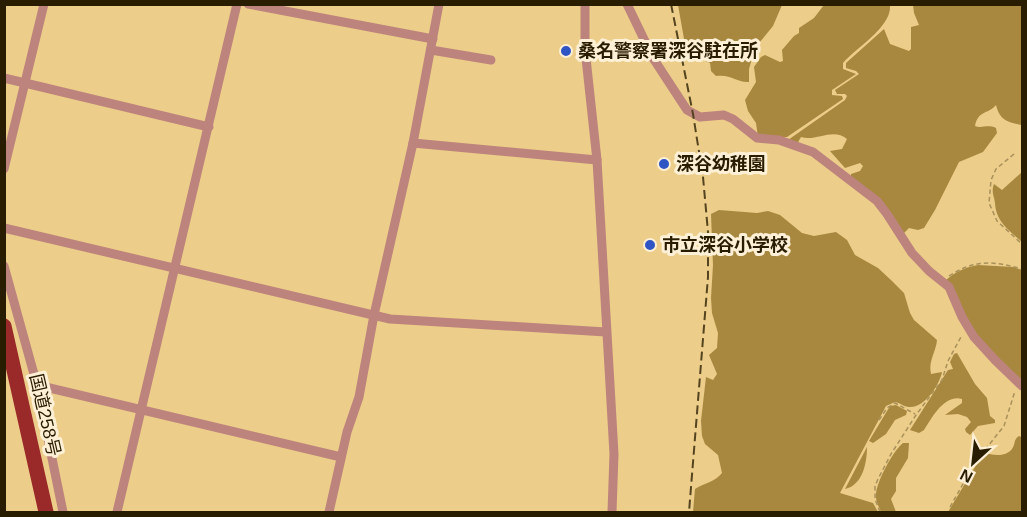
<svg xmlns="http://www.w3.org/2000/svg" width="1027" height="517" font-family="Arial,'Noto Sans JP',sans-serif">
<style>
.forest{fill:#a8883f}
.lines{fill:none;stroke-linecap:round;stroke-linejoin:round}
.path{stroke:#a9915b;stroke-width:1.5;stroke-dasharray:4.5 3;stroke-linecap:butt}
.minor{stroke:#bd837d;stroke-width:9}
.trunk{stroke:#9a2a2a;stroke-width:15}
.rail{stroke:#554420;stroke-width:2;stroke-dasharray:9 4.5;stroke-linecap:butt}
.poi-dot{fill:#2f55c5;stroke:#fdf0d6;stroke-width:2}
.labels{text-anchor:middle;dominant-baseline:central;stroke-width:6;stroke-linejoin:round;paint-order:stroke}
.poi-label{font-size:18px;font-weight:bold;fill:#281c01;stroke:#fdf0d6;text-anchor:start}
.street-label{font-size:18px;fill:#281c01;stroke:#fdf0d6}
</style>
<rect width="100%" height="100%" fill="#eccd89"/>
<g class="forest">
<path d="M678,5h104l-9,21 -18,22 -6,21v13c-12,1 -17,-8 -33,-6l-5,-5 -1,-8 -8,-4 -1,-4 -5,2 -5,-1 -5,-6z"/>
<path d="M824,5h66c2,22 -33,42 -47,58v6l13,5 -24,16v5l10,1 1,3 -56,38h-29l-2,-14 -8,-12 -3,-11 11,-18 -2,-15 7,-10 4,-2 15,7 3,-1 -1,-11 12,-14 5,-3v-5l15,-10z"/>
<path d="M913,5h109v120c-14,-3 -22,-4 -26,-20 -7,9 -18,5 -21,21 7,3 12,-2 21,2l1,5 -14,19 -24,10 -24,48 -11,18 -6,2 -9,-2 -5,5 -53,-54v-5l9,-3 3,-5 -3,-3 -15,5 -15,-17 12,-2 5,-10c-14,-12 -31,3 -46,-2l-4,7 -9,-4 57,-40 2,-4 -2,-2h-8l-2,-4 24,-16 -3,-3 -10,-3v-5l38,-34 6,15 19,7 2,-2v-22l8,-2 -5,-12z"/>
<path d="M1022,172v70c-13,-12 -26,-20 -27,-39 -1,-8 -4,-11 -1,-19l8,6z"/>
<path d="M719,210l38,3 11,-2 12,4 22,18 12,3 22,-4 11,8 8,15 23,13 14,13 12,12 6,20 4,7 23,20c-1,12 -9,21 -6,34l11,-2c-2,12 -18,37 -33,35 -5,0 -8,-4 -14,-5l-9,4 -46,87 33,10 5,9h-185l2,-23c9,-6 20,-7 27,-16l-4,-18 -13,-11 -3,-8 -1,-15 5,-44 7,3 4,-6 -8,-19 8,-7 1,-15 -6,-20 -1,-15 2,-33 -2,-51z"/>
<path d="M978,265l35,2 9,3v114l-46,-48 -30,-56c9,-8 20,-13 32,-15z"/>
<path d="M957,353l18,31 12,14 3,18 5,4v3l-17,3 -8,9 -4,-3 -1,-3 6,-7 -4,-5 -9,-3 -13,1 17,-12v-4c-18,-5 -30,19 -38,31l-5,3 -9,-3 38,-60 5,-1 -3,-7 4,-8z"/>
<path d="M896,405l11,6 -1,4 -11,5 -9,14 -13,9 -4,-2 21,-35z"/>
<path d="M1019,436l3,1v75h-74l36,-60c8,4 22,5 28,-3 4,-6 1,-9 7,-13z"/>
<path d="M903,443h6l-1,15 -12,20v13l-5,8 5,13h-15c-2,-5 -6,-12 -5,-18 1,-13 17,-43 27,-51z"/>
<path d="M867,447c0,15 -4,38 -22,42z"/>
</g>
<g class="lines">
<g class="path">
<path d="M1014,154l-18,15 -5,11 -2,23 8,18 25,23"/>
<path d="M949,276c26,-17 45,-15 73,-7"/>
<path d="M879,420l8,-12 8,-5 20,11"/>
<path d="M950,507l26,-46 28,-35 11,-35"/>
<path d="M880,512l-5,-13v-13l3,-7 13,-25 25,-39 26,-35 6,-19 14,-26"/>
</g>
<g class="minor">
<path d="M248,4l185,35"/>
<path d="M585,4v45l12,111 17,294 -2,58"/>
<path d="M627,4l26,54 34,52 13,7 24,-2 9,4 24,19 22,2 34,12 64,49 10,13 25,39 17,18 20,16 13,30 12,20 21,23 27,26"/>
<path d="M431,50l60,10"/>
<path d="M4,78l205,49"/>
<path d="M413,143l184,17"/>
<path d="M4,169l40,-165"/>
<path d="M4,228l386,91 216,13"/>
<path d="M4,266l33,119 26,127"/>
<path d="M37,385l304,72"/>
<path d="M117,512l120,-508"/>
<path d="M329,512l18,-80 12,-35 15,-82 39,-172 26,-139"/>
</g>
<path class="trunk" d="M4,326l42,186"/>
<path class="rail" d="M671,4l22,110 10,63 5,55v45l-19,235"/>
</g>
<g class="poi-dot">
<circle cx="566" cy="51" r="6"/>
<circle cx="664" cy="164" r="6"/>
<circle cx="650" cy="245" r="6"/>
</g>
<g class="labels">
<g class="poi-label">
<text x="578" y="51">桑名警察署深谷駐在所</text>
<text x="676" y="164">深谷幼稚園</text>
<text x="662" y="245">市立深谷小学校</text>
</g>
<g class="street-label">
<text transform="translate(45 415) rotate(77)">国道258号</text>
</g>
</g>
<rect width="1027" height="517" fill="none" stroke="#281c01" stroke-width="12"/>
<g transform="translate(973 463) rotate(207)" stroke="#fdf0d6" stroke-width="4.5" paint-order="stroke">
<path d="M0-4.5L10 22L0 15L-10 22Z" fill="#281c01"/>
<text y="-9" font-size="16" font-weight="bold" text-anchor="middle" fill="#281c01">N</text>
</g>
</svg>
